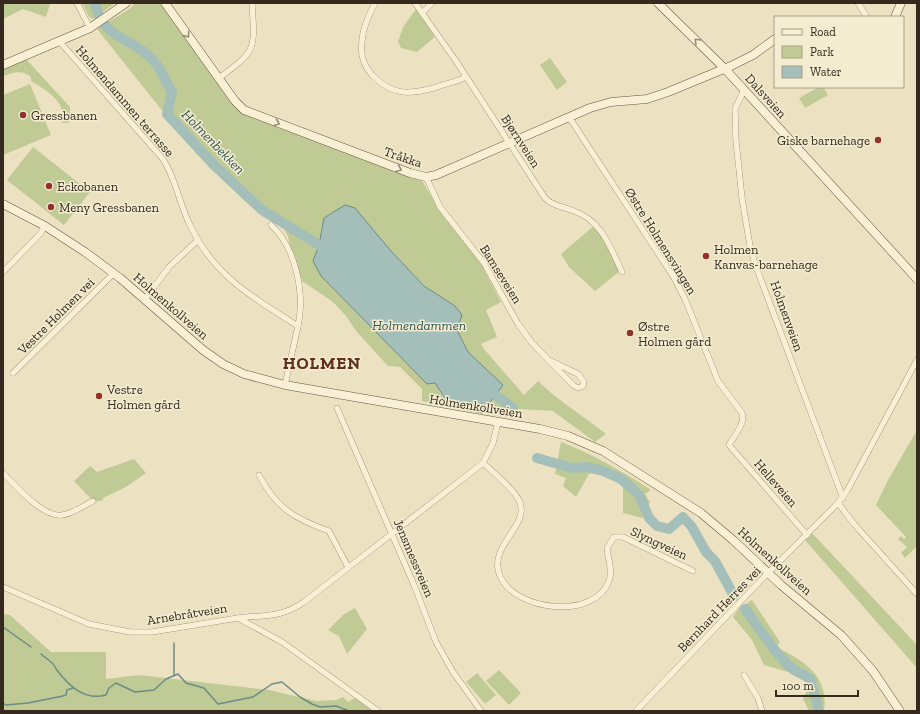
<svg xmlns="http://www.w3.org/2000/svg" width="920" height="714" font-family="'Zilla Slab',serif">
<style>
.green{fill:#c0ca95;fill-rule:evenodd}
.water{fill:#a4bfb9;stroke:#6b8c86}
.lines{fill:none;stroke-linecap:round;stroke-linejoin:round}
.stream{stroke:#6b8c86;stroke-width:1.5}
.river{stroke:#a4bfb9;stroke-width:10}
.street-casing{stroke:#857459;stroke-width:6}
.secondary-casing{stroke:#67553c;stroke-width:9}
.street{stroke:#f8efd4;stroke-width:5.5}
.secondary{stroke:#f8efd4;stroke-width:8}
.oneway{stroke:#968c78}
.poi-dot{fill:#93312b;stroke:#f4ecd0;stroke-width:1.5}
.labels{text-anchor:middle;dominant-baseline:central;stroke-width:3;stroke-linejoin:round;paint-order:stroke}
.street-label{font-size:13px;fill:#352a1d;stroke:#f4ecd0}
.poi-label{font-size:13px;fill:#352a1d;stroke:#f4ecd0;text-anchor:start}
.water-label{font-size:14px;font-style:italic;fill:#2d5555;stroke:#f4ecd0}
.district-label{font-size:17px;font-weight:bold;letter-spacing:1px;fill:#61301e;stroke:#f4ecd0}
</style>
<rect width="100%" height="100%" fill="#ece2c1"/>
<g class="green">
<path d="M3,3h44l3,1 -4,13 -23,-8 -20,10z"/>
<path d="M82,3h33l-22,16 -4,-2z"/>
<path d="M136,3h25l72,100 189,78 22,36 36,45 21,40 -15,8 11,27 -16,7 3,5 40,46 14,-14c21,21 45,34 68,53l-11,8 -42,-31 -33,-2 -38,4 -60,-12v-12l-22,-22 -12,-1 -32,-35 -10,-15 -13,-14 -31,-21 -12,-34 -2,-11 -4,-7 -38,-27 -50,-49 -99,-124 32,-20zM324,218l66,32 34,36 31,20 7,9 -5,15 11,22 35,33 -21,28 -39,-16 -8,-14 -8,1 -106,-108 -8,-15 6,-16z"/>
<path d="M416,9l19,28 -18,15 -16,-4 -3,-6 5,-15z"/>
<path d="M550,58l17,24 -10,8 -17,-25z"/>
<path d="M26,59l44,48 -1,16h-7c5,-22 -15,-32 -31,-42v-4c-10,-8 -17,-4 -28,-1v-7z"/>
<path d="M30,84l21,51 -48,20v-60z"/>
<path d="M819,87h4l5,8 -23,13 -6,-10z"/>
<path d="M33,147l57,45 -26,33 -57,-45z"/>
<path d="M595,225l7,9 18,37 -25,20 -26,-24 -8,-13z"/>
<path d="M917,430v119l-2,-1 -10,10 -4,-5 6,-6 -9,-8 3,-3 3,3 2,-2 -30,-32 11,-23z"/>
<path d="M561,442c32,12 61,29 90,48l-6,4 5,8 -8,16 -19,-5v-34l-16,-10 -18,5 -13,23 -13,-11 3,-8 -11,-4z"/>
<path d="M134,459l12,14 -20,14 -23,11v2l-9,2 -20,-21 16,-15 7,6z"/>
<path d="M812,533l105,112v23l-112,-128z"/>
<path d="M752,600l28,42 -4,5c28,14 53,28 48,64h-15l-6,-12 6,-14 -14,-11 -31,-9 -12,-25 -19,-23 6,-9z"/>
<path d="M355,608l12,21 -20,25 -8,-18 -11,-6 15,-15z"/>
<path d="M3,614l7,1 41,37h55v27l33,-4 130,15 47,11 20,-1 7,-3 5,5 7,-4 20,13h-372z"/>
<path d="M499,670l22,23 -12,12 -23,-24z"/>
<path d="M477,673l19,22 -11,9 -19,-22z"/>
</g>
<path class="water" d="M345,205l10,3 35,42 34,36 31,20 7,9 -5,15 11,22 35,33 -21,28 -32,-7 -15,-23 -8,1 -106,-108 -8,-15 6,-16 5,-27z"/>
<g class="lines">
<g class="stream">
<path d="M3,627l28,20"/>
<path d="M41,654c3,3 7,5 10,8 3,2 4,5 5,7 13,17 28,32 50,26l3,-7 7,-5 19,9 19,-2 12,-11 12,-5 8,9 18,5 14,16 35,-7 19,-13 10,-2 18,15 12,7 8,3 16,-1 13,5"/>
<path d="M174,675v-32"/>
<path d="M3,703l3,2 22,-2 35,-7 3,-1 1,-5 6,-2"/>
</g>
<g class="river">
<path d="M95,3c7,37 38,34 58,57 8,9 13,22 19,32l-5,22 47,51 48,45 57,35"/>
<path d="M495,395l18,13"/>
<path d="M537,458l35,10 15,-1 16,4 18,8 18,16 10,23 8,8 12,3 14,-12 9,10 14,25 9,9 19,35"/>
<path d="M745,609c14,19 28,42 45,58 6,6 15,6 21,13 1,11 7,20 7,31"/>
</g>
<defs>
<g id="street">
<path d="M77,3l13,25"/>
<path d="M375,3c-6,12 -12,24 -13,38 -2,13 1,24 10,34 20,20 35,20 62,13 10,-4 22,-6 32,-11"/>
<path d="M415,3l41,58 89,137c7,8 19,9 29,13 28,10 36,36 48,61"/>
<path d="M858,3l9,14"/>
<path d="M422,13l10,-10"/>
<path d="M60,42l103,117c13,20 16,44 27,66 23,50 63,73 108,101l-13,59"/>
<path d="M219,78c38,-28 36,-28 33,-75"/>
<path d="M744,90l-9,19 1,32 6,57 8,48 5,18 88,234"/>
<path d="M569,117l104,159 12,23 33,82 24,32c4,10 -8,23 -13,32l78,90"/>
<path d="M426,177l14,30 44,56 34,61 14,19 41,42 5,3 5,-2 1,-4 -6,-8 -29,-14"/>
<path d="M271,225c25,22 34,70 27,101"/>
<path d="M3,272l37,-38 5,-8"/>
<path d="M145,299l24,-32 29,-27"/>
<path d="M13,373l101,-100"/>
<path d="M337,408l77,177 22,57 17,30 28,39"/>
<path d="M483,463c12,11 28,23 36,37 13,26 -34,46 -18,78 16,33 94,42 108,3 4,-10 -1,-22 -2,-33l7,-11h9l70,34"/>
<path d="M3,473c12,12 40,45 59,42 10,-1 21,-9 31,-14"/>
<path d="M259,475c17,33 36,44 70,56l19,36"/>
<path d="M838,503l16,21 63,70"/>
<path d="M3,587l86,37 41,8h22l86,-14 44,24 96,69"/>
<path d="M238,618c26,-3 43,0 66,-16l179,-139 10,-20 5,-21"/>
<path d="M744,675l14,23 4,13"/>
<path d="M636,711l126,-132 76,-76 9,-12 70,-131"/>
</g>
<g id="secondary">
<path d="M165,3l70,98 9,9 166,63 16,4 10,-2 154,-67 21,-6 36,-3 21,-7 63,-26 22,-11 22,-16"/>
<path d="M658,3l67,66 192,210"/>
<path d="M895,17l6,-14"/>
<path d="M3,65l87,-37 36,-25"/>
<path d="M3,204l42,22 40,26 35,26 83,72 20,14 21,10 41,11 255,44 28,7 35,15 98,62 32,27 48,45 60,50 32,36 27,40"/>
</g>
</defs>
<use href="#street" class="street-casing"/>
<use href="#secondary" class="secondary-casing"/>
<use href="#street" class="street"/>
<use href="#secondary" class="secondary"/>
</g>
<defs><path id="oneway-chevron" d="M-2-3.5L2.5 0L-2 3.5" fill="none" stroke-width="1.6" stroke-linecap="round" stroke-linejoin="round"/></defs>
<g class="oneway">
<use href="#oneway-chevron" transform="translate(187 35) rotate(54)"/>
<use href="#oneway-chevron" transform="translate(697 41) rotate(-135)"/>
<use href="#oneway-chevron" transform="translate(277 123) rotate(21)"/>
<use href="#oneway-chevron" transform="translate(399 169) rotate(21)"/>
</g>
<g class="poi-dot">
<circle cx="23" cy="115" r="4"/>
<circle cx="878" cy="140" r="4"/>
<circle cx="49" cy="186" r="4"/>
<circle cx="51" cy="207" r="4"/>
<circle cx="706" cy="256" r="4"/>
<circle cx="630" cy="333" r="4"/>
<circle cx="99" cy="396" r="4"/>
</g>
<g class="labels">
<g class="street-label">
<text transform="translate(766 96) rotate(48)">Dalsveien</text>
<text transform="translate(125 101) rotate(49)">Holmendammen terrasse</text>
<text transform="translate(521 141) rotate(57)">Bjørnveien</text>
<text transform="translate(403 157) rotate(19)">Tråkka</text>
<text transform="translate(661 241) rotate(58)">Østre Holmensvingen</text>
<text transform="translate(501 274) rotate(58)">Bamseveien</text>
<text transform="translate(171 306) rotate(41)">Holmenkollveien</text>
<text transform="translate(56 316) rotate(-45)">Vestre Holmen vei</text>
<text transform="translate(787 316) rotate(70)">Holmenveien</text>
<text transform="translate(476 406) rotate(9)">Holmenkollveien</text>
<text transform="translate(776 483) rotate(49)">Helleveien</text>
<text transform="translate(659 543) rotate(25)">Slyngveien</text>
<text transform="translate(414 558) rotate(67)">Jensmessveien</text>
<text transform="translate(775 561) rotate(42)">Holmenkollveien</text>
<text transform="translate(719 609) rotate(-46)">Bernhard Herres vei</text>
<text transform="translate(187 614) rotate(-9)">Arnebråtveien</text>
</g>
<g class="poi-label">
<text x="31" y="115">Gressbanen</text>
<text x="870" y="140" text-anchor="end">Giske barnehage</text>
<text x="57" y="186">Eckobanen</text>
<text x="59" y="207">Meny Gressbanen</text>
<text x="714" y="249">Holmen<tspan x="714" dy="15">Kanvas-barnehage</tspan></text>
<text x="638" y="326">Østre<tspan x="638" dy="15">Holmen gård</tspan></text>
<text x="107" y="389">Vestre<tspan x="107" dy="15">Holmen gård</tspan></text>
</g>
<g class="water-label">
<text transform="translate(213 142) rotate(46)">Holmenbekken</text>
<text x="419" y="325">Holmendammen</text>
</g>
<g class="district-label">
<text x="322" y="363">HOLMEN</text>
</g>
</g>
<rect width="920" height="714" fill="none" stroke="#352a1d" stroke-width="8"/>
<rect x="774" y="16" width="130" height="72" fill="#f4ecd0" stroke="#a89e88"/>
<rect x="782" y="29" width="20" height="6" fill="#f8efd4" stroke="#a89e88"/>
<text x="810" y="36" font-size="12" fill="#352a1d">Road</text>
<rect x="782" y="46" width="20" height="12" fill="#c0ca95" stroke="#a89e88"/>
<text x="810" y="56" font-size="12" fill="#352a1d">Park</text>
<rect x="782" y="66" width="20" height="12" fill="#a4bfb9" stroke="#a89e88"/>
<text x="810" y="76" font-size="12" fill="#352a1d">Water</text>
<path d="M776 690v6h82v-6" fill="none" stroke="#352a1d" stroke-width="2"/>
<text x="782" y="690" font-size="12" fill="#352a1d" stroke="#f4ecd0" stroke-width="3" paint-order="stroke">100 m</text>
</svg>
